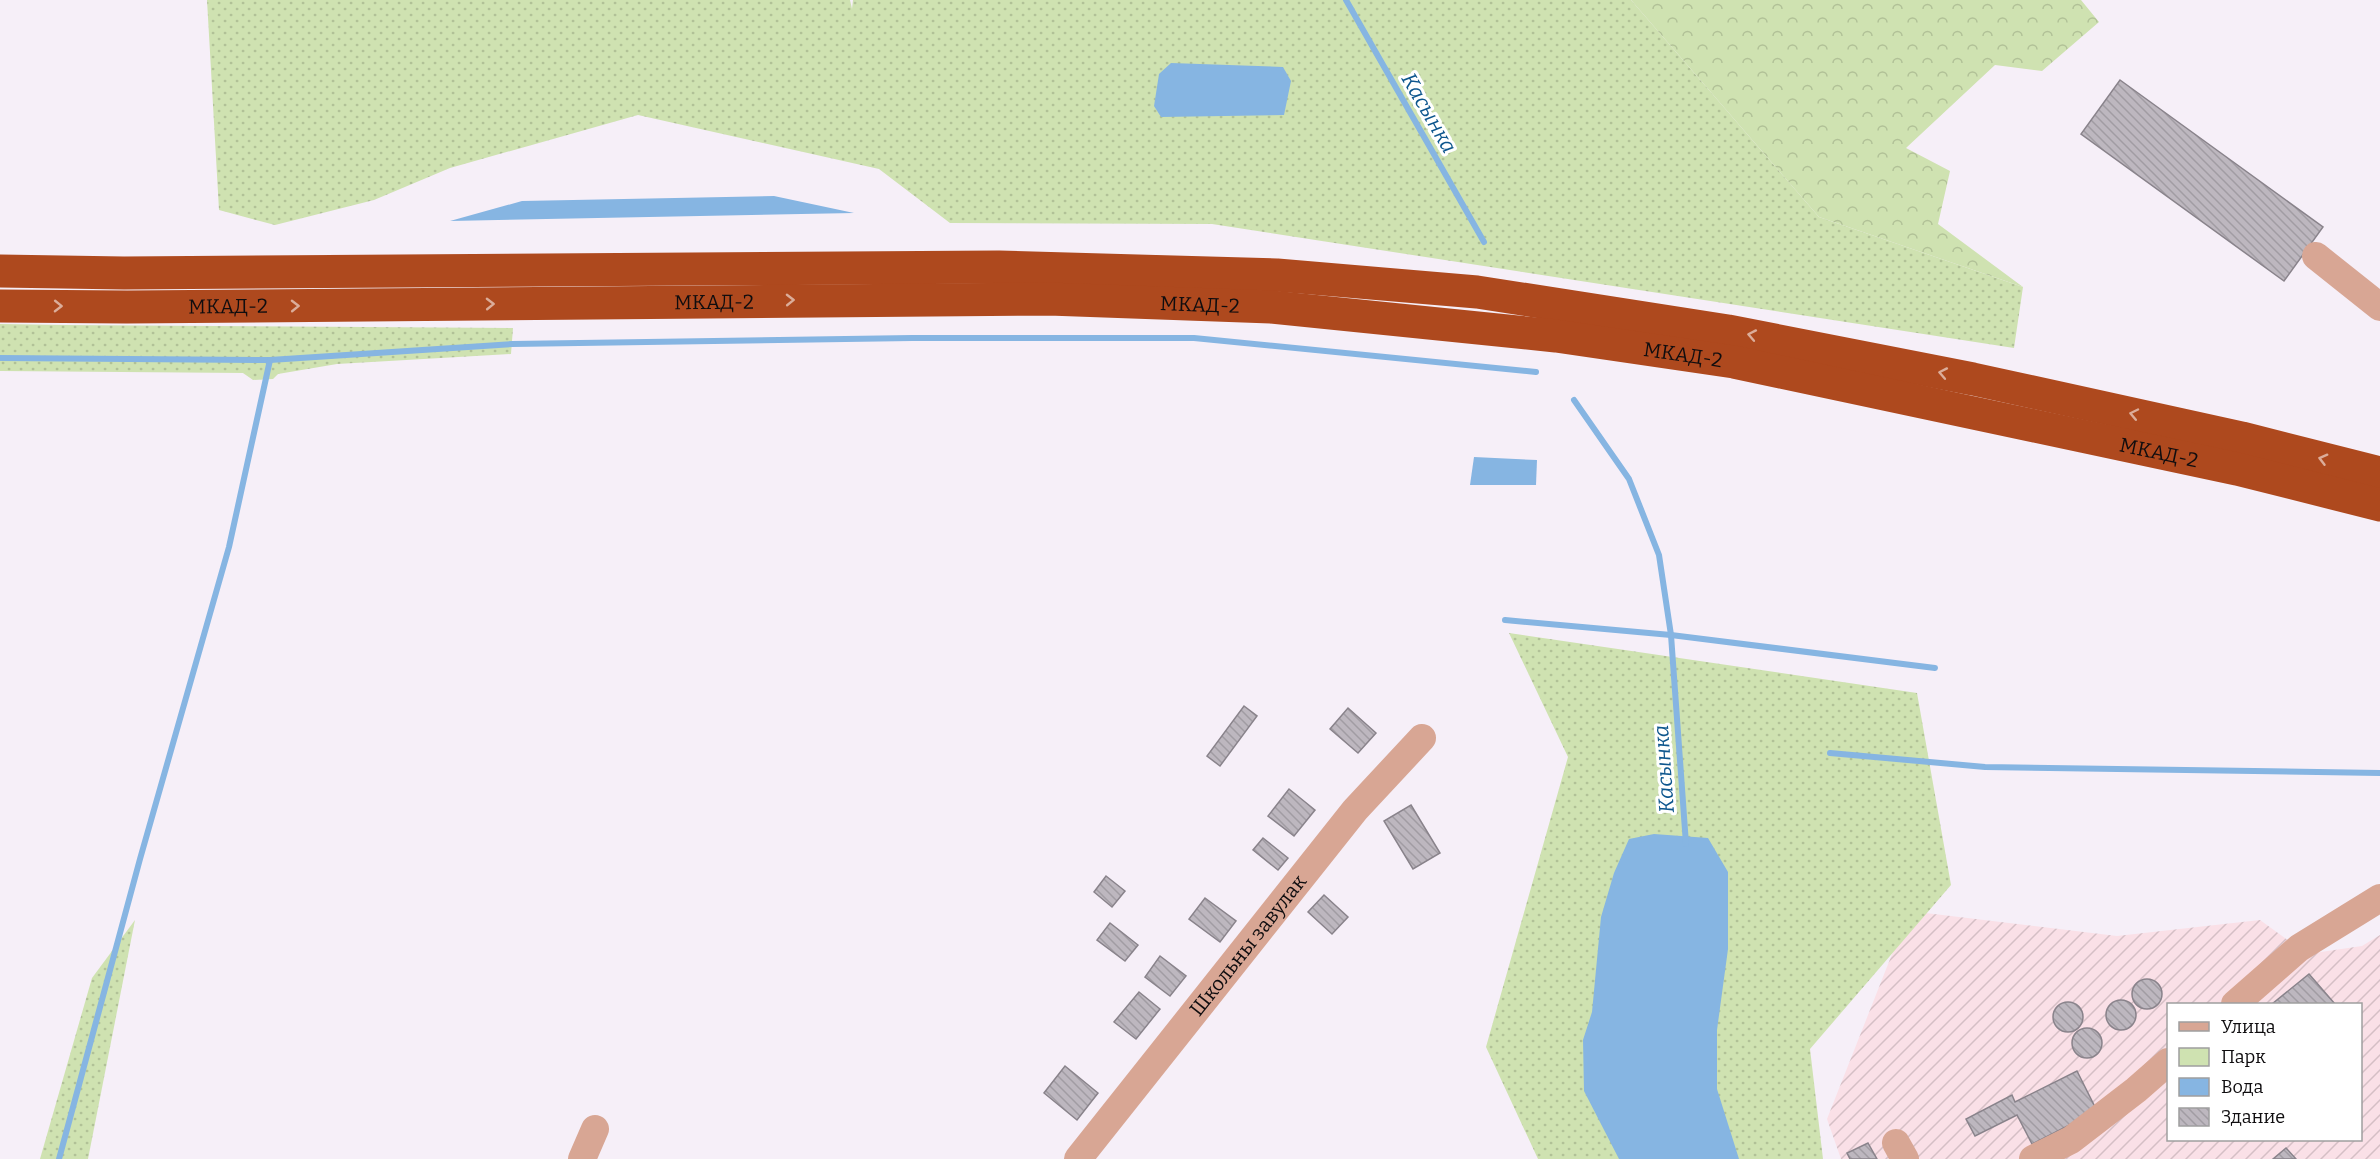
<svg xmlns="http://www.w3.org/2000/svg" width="2380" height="1159" font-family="Bitter,serif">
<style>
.industrial{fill:url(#industrial-furrows);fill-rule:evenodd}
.green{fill:url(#green-dots)}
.forest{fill:url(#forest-crowns)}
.water{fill:#86b5e2}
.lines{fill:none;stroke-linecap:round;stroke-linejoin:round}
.stream{stroke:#86b5e2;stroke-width:6}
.building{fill:url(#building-back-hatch);stroke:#89838b;stroke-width:1.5}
.minor{stroke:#d8a694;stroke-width:28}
.highway{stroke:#ae491e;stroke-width:33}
.oneway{stroke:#dbad9a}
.labels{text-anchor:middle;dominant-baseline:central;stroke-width:6;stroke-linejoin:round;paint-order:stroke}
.street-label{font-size:20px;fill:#0f0d0f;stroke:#fff}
.water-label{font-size:21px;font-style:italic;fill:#0d568d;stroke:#fff}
</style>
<defs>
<pattern id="industrial-furrows" width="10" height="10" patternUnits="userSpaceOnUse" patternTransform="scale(1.5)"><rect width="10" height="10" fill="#fae0e7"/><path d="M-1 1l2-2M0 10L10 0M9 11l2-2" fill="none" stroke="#d5bfc5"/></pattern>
<pattern id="green-dots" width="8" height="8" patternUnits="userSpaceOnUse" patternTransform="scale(1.5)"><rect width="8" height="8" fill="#cfe2b1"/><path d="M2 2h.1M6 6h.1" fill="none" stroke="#b1c197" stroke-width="1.8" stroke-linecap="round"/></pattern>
<pattern id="forest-crowns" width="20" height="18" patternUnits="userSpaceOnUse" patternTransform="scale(1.5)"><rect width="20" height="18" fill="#cfe2b1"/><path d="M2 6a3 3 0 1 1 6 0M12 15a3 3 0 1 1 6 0" fill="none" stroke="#b1c197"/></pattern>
<pattern id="building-back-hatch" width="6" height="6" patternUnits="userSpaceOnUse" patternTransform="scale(1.5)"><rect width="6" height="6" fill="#bdb7bf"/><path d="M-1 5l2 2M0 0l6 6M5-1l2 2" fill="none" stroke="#a19ca3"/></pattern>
</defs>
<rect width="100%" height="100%" fill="#f6eff8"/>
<path class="industrial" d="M1909,911l208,25 143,-16 47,34 55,-8 18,-11v224h-539l-14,-40zM2168,1004h192v136h-192z"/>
<g class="green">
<path d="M207,0h643l2,9 1,-9h778l188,217 204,70 -9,61 -802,-124 -262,-1 -71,-54 -241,-54 -188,53 -76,32 -99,25 -56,-15z"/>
<path d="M0,324l64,1 449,3 -2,26 -174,10 -59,10 -5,5 -20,1 -10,-7 -243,-2z"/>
<path d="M1509,633l408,60 34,192 -141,164 13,110h-285l-52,-112 82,-290z"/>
<path d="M135,920l-47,239h-48l52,-181z"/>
</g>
<path class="forest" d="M1631,0h450l18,22 -57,49 -47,-6 -89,83 44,23 -12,53 85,63 -204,-70z"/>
<g class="water">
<path d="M1171,63l112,4 8,14 -7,34 -123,2 -7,-11 5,-32z"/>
<path d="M774,196l80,17 -404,8 72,-20z"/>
<path d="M1474,457l63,3 -1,25h-66z"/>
<path d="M1654,834l54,4 20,34v77l-11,81v59l22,70h-120l-35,-68 -1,-51 9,-28 9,-95 13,-44 15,-34z"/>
</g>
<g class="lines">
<g class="stream">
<path d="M1346,0l138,242"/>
<path d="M0,358l270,2 242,-16 400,-6h282l342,34"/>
<path d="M1574,400l55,79 30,76 12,80 15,209"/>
<path d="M1505,620l166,15 264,33"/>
<path d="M1830,753l155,14 395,6"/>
<path d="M59,1159l81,-300 89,-312 41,-187"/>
</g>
</g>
<g class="building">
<path d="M2120,80l203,147 -39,54 -203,-147z"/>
<path d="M1244,706l13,10 -37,50 -13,-10z"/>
<path d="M1348,708l28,25 -18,20 -28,-24z"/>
<path d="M1289,789l26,21 -21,26 -26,-20z"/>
<path d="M1411,805l29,48 -27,16 -29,-48z"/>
<path d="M1263,838l25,20 -10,12 -25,-20z"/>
<path d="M1106,876l19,15 -13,16 -18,-15z"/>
<path d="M1324,895l24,22 -16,17 -24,-22z"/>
<path d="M1205,898l31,23 -16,21 -31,-23z"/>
<path d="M1110,923l28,22 -13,16 -28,-21z"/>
<path d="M1160,956l26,20 -16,20 -25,-19z"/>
<path d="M2309,974l26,30h-63z"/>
<circle cx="2147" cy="994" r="15"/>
<path d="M1139,992l21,17 -24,30 -22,-17z"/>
<circle cx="2121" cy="1015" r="15"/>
<circle cx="2068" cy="1017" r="15"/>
<circle cx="2087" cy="1043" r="15"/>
<path d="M1065,1066l33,27 -21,27 -33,-27z"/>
<path d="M2077,1071l20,40 -65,33 -15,-29 -42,21 -9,-17 46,-24 3,7z"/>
<path d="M1868,1143l9,16h-27l-3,-6z"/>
<path d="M2286,1148l10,11h-23z"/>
</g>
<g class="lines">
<g class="minor">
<path d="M2316,256l64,51"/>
<path d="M2235,1004l64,-56 81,-50"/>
<path d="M1896,1143l9,16"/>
<path d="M582,1159l13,-30"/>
<path id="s1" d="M1078,1159l277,-349 67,-72"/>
<path d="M2033,1159l38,-19 65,-50 32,-28"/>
</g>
<g class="highway">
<path d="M0,271l124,2 875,-6 278,8 200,17 251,39 245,48 269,59 138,35"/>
<path id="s2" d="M0,306l127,1 922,-8 222,8 285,29 178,26 503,107 143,36"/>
</g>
</g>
<defs><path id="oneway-chevron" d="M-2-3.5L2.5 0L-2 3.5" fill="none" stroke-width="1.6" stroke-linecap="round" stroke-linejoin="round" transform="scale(1.5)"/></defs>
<g class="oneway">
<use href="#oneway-chevron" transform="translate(790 300) rotate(-1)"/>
<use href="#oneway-chevron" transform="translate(490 304) rotate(-1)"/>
<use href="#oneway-chevron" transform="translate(58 306) rotate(1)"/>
<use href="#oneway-chevron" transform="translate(295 306) rotate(-1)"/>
<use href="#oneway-chevron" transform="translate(1752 335) rotate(-169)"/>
<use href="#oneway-chevron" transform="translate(1943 373) rotate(-169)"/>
<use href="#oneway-chevron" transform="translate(2134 414) rotate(-168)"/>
<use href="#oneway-chevron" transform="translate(2323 459) rotate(-165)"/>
</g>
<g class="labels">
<g class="street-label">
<text stroke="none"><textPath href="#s2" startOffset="714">МКАД-2</textPath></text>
<text stroke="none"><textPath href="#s2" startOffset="1200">МКАД-2</textPath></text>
<text stroke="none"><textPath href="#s2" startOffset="228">МКАД-2</textPath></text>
<text stroke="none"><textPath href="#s2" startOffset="1686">МКАД-2</textPath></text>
<text stroke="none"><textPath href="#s2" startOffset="2172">МКАД-2</textPath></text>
<text stroke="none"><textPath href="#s1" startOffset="273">Школьны завулак</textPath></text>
</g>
<g class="water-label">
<text transform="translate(1429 113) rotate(60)">Касынка</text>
<text transform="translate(1664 769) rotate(-94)">Касынка</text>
</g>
</g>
<rect x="2167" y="1003" width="195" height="138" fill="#ffffff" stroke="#9f9e9f" stroke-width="1.5"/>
<rect x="2179" y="1022" width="30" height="9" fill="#d8a694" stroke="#9f9e9f" stroke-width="1.5"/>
<text x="2221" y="1033" font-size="18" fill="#0f0d0f">Улица</text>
<rect x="2179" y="1048" width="30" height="18" fill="#cfe2b1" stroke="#9f9e9f" stroke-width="1.5"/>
<text x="2221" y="1063" font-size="18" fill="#0f0d0f">Парк</text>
<rect x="2179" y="1078" width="30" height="18" fill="#86b5e2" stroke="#9f9e9f" stroke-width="1.5"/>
<text x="2221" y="1093" font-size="18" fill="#0f0d0f">Вода</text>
<rect x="2179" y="1108" width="30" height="18" fill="url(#building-back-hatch)" stroke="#9f9e9f" stroke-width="1.5"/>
<text x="2221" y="1123" font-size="18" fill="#0f0d0f">Здание</text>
</svg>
